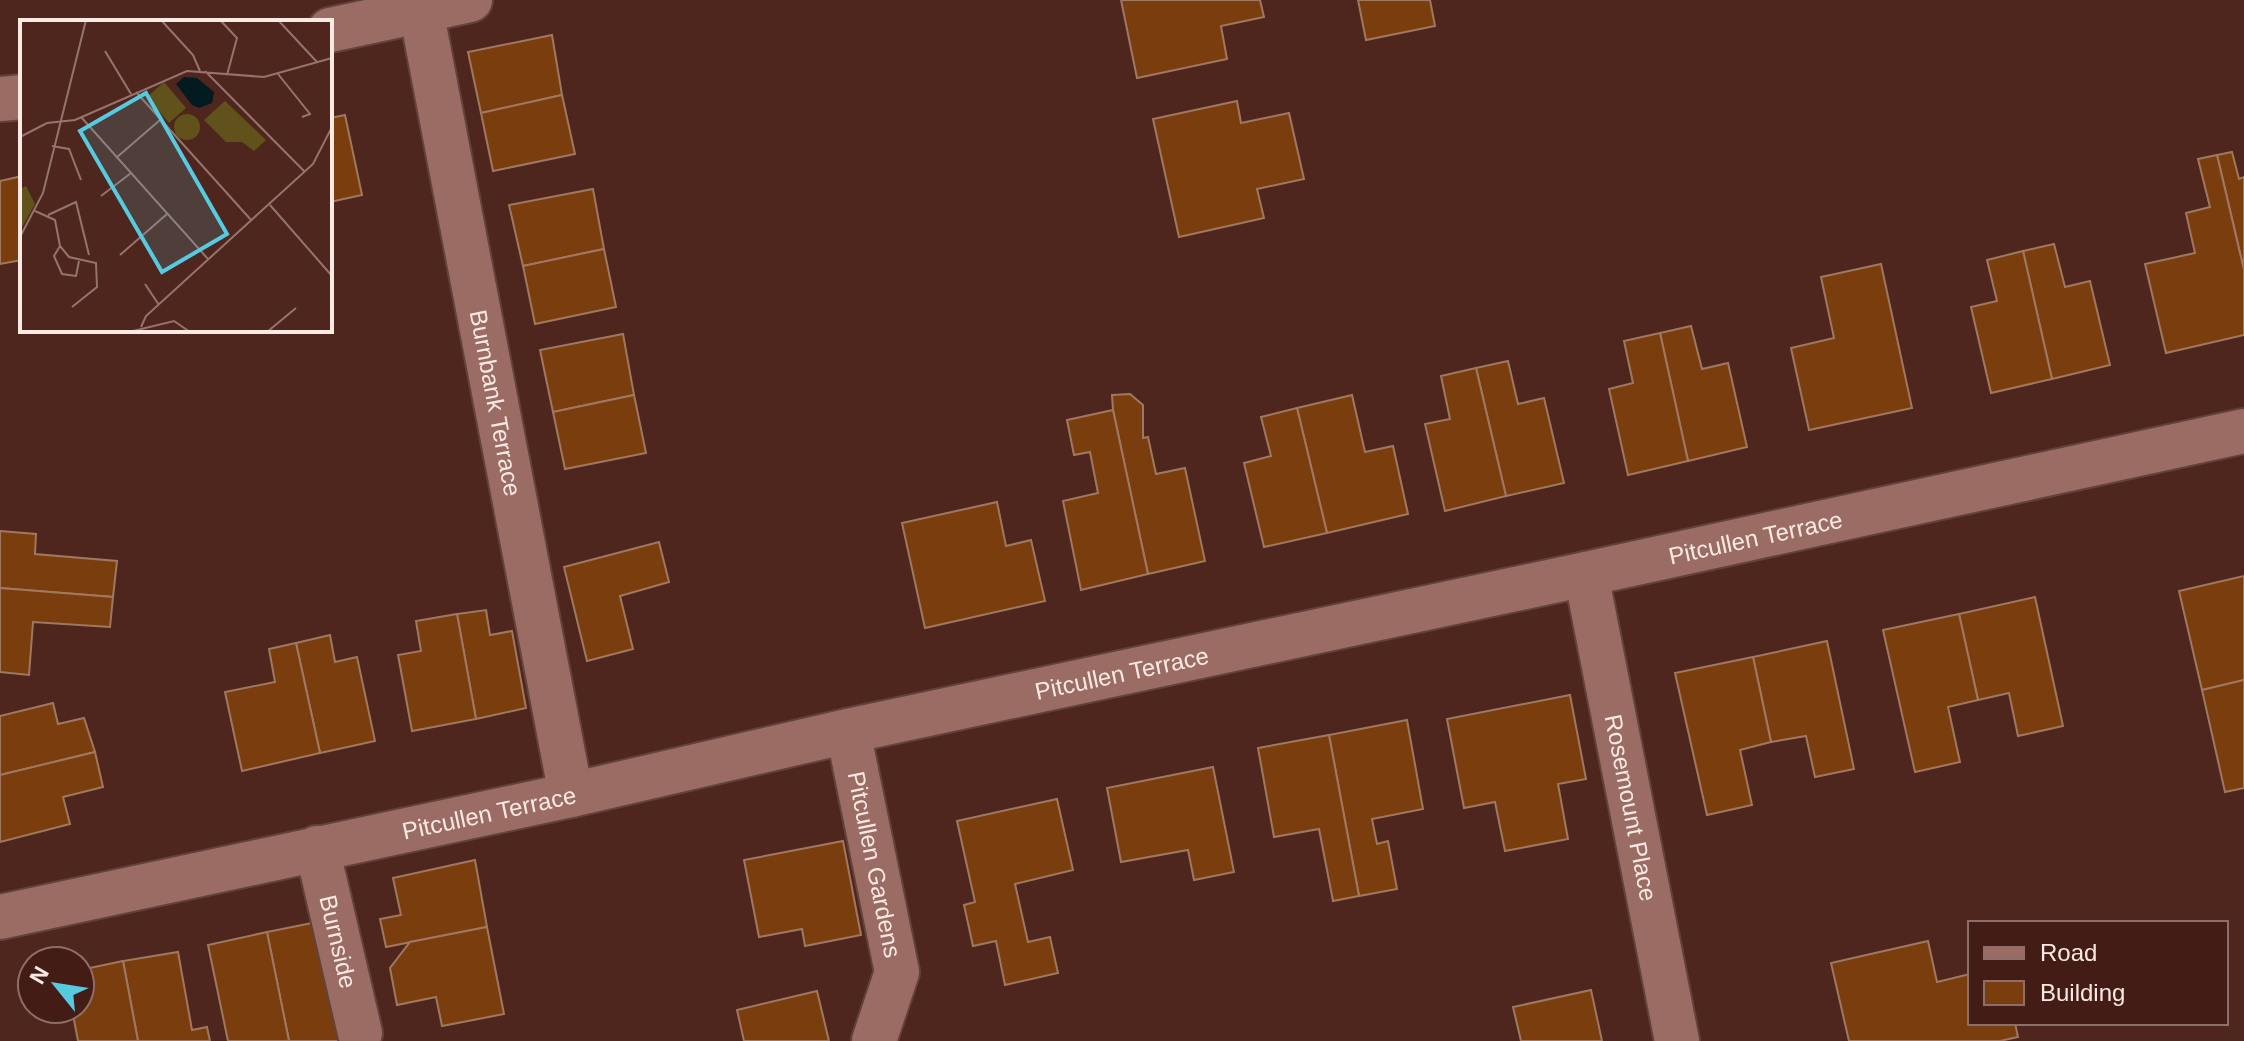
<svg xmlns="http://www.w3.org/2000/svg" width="2244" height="1041" font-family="Arial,sans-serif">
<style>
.building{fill:#7a3d0e;stroke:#a07860;stroke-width:2}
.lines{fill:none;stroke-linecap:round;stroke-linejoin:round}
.street-casing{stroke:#63423c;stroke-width:48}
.street{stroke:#9a6c63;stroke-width:44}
.labels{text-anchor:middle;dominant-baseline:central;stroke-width:8;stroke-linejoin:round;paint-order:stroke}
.street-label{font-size:24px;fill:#ffe9e5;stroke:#421c15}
.inset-road{fill:none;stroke:#95746e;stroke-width:2}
.view{fill:#55cae0;fill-opacity:0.15;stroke:#55cae0;stroke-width:4}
.inset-edge{fill:none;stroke:#ffe9e5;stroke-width:4}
</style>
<rect width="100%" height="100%" fill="#4e261e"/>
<g class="building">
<path d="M1121,0h139l4,17 -43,9 6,33 -90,19z"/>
<path d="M1358,0h72l5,26 -69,14z"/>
<path d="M552,35l10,60 -81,18 -13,-61z"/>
<path d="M562,95l13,59 -82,17 -12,-58z"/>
<path d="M1237,101l4,22 48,-10 15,66 -47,10 7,29 -85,19 -26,-118z"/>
<path d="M345,115l17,80 -32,7v-84z"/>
<path d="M2232,152l7,27 5,-2v93l-27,-115z"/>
<path d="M2217,155l27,115v65l-78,18 -21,-89 50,-11 -9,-40 24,-6 -12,-48z"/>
<path d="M22,176v84l-22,4v-83z"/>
<path d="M593,189l11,60 -81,17 -14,-61z"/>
<path d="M2054,244l11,43 25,-6 20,84 -58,14 -29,-128z"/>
<path d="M604,249l12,58 -81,17 -12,-58z"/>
<path d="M2023,251l29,128 -61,14 -20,-86 26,-6 -10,-41z"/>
<path d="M1881,264l31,144 -103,22 -18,-82 43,-10 -13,-61z"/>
<path d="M1691,326l11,43 26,-6 19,84 -59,14 -28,-128z"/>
<path d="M1660,333l28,128 -60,14 -19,-86 24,-6 -9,-42z"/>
<path d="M623,334l11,61 -81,17 -13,-62z"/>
<path d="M1508,361l10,43 26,-6 20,85 -58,13 -30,-128z"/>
<path d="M1476,368l30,128 -61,15 -20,-87 25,-5 -9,-43z"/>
<path d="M1130,394l13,11v33l5,-1 8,37 29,-6 20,93 -57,13 -35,-164 -1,-15z"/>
<path d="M634,395l12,58 -81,16 -12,-57z"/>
<path d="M1352,395l13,57 28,-6 15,68 -81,19 -30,-125z"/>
<path d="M1297,408l30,125 -63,14 -20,-84 27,-7 -10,-39z"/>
<path d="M1113,410l35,164 -67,16 -18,-89 35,-8 -8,-41 -16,3 -7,-35z"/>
<path d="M997,502l9,44 25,-6 14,61 -120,27 -23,-105z"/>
<path d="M0,531l36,3 -1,20 82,7 -4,36 -113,-9z"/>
<path d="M659,542l10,40 -49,14 13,53 -46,12 -23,-94z"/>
<path d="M2244,576v104l-42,10 -23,-99z"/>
<path d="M0,588l113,9 -3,30 -77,-5 -4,53 -29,-3z"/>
<path d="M2035,597l28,129 -45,10 -9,-43 -31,7 -19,-86z"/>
<path d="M486,610l4,25 22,-4 14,77 -50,11 -19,-105z"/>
<path d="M457,614l19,105 -64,12 -14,-76 23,-4 -5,-30z"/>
<path d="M1959,614l19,86 -30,7 12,55 -45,10 -32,-142z"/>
<path d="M330,635l5,27 22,-5 18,84 -55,12 -24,-110z"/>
<path d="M1827,641l27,128 -39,8 -9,-41 -35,6 -18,-85z"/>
<path d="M296,643l24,110 -78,18 -17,-79 50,-10 -6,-33z"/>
<path d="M1753,657l18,85 -31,8 12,55 -45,10 -32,-142z"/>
<path d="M2244,680v108l-19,4 -23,-102z"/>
<path d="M1570,695l16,84 -28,5 10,55 -63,12 -10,-49 -31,6 -17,-89z"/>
<path d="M53,703l5,21 26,-6 11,34 -95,23v-59z"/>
<path d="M1407,720l16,89 -51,10 5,25 11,-3 9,48 -38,7 -30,-161z"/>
<path d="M1329,735l30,161 -26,5 -14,-72 -45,8 -16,-89z"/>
<path d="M95,752l8,35 -40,10 7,27 -70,18v-67z"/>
<path d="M1213,767l21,105 -40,8 -6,-30 -67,12 -14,-74z"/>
<path d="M1057,799l16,71 -58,14 13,58 22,-5 8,36 -53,12 -9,-44 -23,5 -9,-41 11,-3 -18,-81z"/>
<path d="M843,841l18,94 -56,11 -3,-17 -43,8 -15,-77z"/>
<path d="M475,860l12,67 -101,20 -6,-28 21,-4 -8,-37z"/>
<path d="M317,922l23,119h-51l-22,-109z"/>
<path d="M487,927l17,87 -62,12 -6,-29 -39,8 -7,-37 20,-26z"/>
<path d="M267,932l22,109h-61l-20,-96z"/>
<path d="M1928,941l9,41 33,-8v49h45l3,14 -18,4h-151l-18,-78z"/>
<path d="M178,952l14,78 15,-3 3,14h-72l-15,-80z"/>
<path d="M123,961l15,80h-60l-6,-32h8v-39z"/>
<path d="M1591,990l11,51h-81l-8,-34z"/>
<path d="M817,991l12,50h-85l-7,-31z"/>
</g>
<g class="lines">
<defs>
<g id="street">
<path id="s1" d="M421,10l150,785"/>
<path d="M330,30l140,-30"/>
<path d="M0,99l22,-2"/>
<path id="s2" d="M1586,574l91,467"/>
<path id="s3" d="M848,731l49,241 -23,69"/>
<path id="s4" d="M317,848l43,185"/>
<path id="s5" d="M0,917l571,-122 277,-64 738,-157 658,-143"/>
</g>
</defs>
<use href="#street" class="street-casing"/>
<use href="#street" class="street"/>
</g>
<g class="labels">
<g class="street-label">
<text stroke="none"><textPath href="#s1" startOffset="400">Burnbank Terrace</textPath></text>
<text stroke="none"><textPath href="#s5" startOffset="1796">Pitcullen Terrace</textPath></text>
<text stroke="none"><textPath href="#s5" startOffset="1148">Pitcullen Terrace</textPath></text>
<text stroke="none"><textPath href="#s2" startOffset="238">Rosemount Place</textPath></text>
<text stroke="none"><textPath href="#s5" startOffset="500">Pitcullen Terrace</textPath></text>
<text stroke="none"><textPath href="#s3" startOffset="136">Pitcullen Gardens</textPath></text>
<text stroke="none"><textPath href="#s4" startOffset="96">Burnside</textPath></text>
</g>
</g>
<g transform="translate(20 20)">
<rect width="312" height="312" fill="#4e261e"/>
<path d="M144,62l22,26 -17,15 -22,-26zM205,81l41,39 -12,11 -12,-9h-16l-22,-22zM154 107a13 13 0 1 1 26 0a13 13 0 1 1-26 0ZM6,166l9,18 -15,27v-42z" fill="#61511b"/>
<path d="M164,57l13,1 17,14 -2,11 -13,5 -7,-3 -16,-21z" fill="#011b20"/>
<path class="inset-road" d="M141,0l32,35 7,16M200,0l17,18 -10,37M258,0l39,42M85,31l26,43M185,51l100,101M258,54l32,40 -8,3M116,72l116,129M61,97l127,142M0,117l27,-14 28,-3 112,-49 77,6 68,-19M32,126l17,3 12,31M96,138l44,-38M81,176l30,-23M250,185l62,71M15,191l20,9 5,26 9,11 27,6 1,24 -25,20M28,195l28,-13 13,53M0,217l23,-44 43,-173M40,226l-6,10 8,18 14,2 3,-15M100,235l47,-41M125,264l14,21M121,307l5,-11 167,-152 19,-37M109,312l45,-11 16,11M247,312l29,-24"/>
<path class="view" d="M126,73l81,141 -65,38 -82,-141z"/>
<rect width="312" height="312" class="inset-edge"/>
</g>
<rect x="1968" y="921" width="260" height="104" fill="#421c15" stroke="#8e6e68" stroke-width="2"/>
<rect x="1984" y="947" width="40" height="12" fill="#9a6c63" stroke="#8e6e68" stroke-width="2"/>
<text x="2040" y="961" font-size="24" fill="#ffe9e5">Road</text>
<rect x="1984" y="981" width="40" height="24" fill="#7a3d0e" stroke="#8e6e68" stroke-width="2"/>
<text x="2040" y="1001" font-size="24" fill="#ffe9e5">Building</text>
<g transform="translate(56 985) rotate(300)"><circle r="38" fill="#421c15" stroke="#8e6e68" stroke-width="2"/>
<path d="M0-6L14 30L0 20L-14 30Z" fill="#55cae0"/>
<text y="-12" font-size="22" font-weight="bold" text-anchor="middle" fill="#ffe9e5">N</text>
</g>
</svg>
